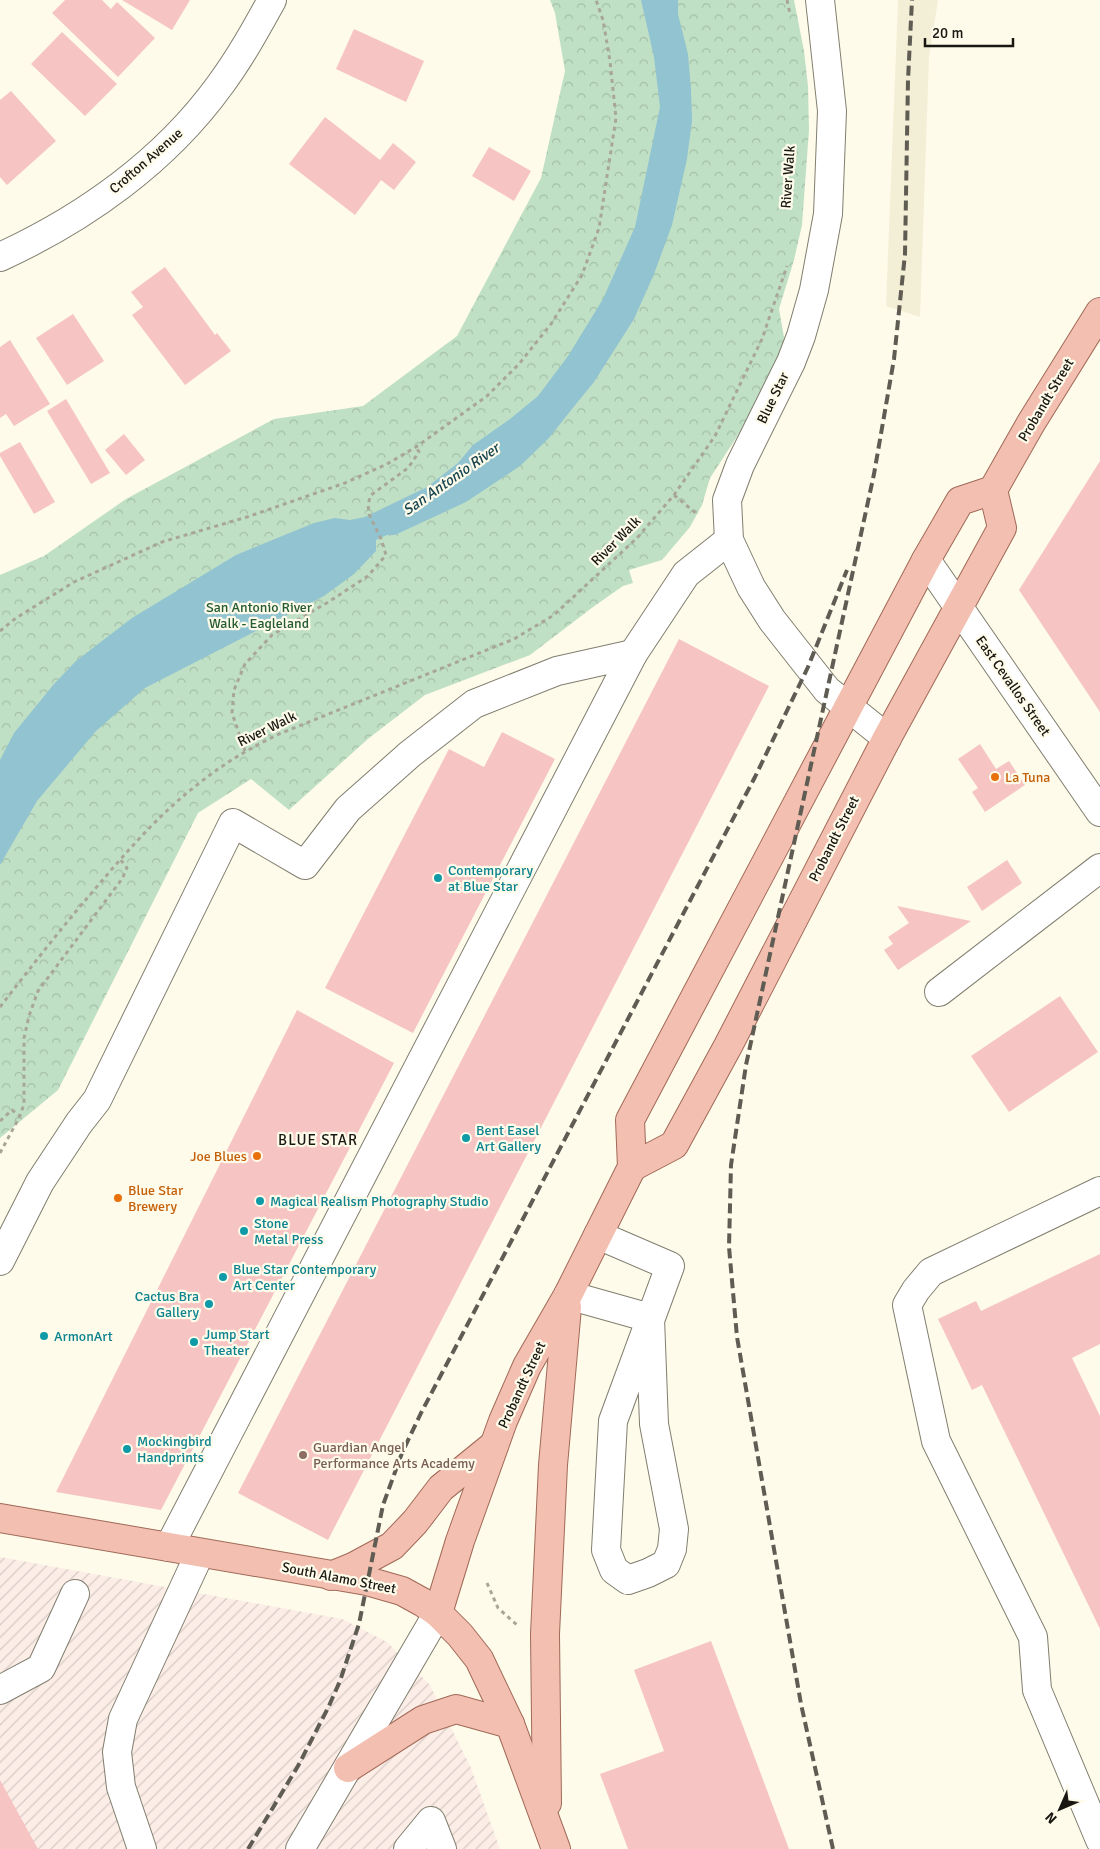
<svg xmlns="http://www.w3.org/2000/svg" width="1100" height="1849" font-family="Signika,sans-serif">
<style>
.built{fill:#f3eed6}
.industrial{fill:url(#industrial-furrows)}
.park{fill:url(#park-crowns)}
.water{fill:#91c3d1}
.building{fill:#f6c5c3}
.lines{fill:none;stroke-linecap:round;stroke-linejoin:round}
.minor-casing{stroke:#807e6f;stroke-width:30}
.major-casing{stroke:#a16957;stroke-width:30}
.path{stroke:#a8a699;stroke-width:3;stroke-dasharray:4 4;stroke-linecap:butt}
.minor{stroke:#fff;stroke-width:28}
.major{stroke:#f3bfb1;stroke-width:28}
.rail{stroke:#5e5c53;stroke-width:4;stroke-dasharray:10 5;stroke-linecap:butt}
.food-dot{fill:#e8710a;stroke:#fefbea;stroke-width:2}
.culture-dot{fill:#0f9aa8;stroke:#fefbea;stroke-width:2}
.education-dot{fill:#8d6e63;stroke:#fefbea;stroke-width:2}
.labels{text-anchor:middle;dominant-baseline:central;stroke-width:4.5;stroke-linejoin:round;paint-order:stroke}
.street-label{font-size:14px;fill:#181711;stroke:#fefbea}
.park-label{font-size:14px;fill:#255a33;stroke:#fefbea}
.food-label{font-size:14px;fill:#c56008;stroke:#fefbea;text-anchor:start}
.culture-label{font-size:14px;fill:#0d838f;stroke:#fefbea;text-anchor:start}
.education-label{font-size:14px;fill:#785e54;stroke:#fefbea;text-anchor:start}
.water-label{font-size:15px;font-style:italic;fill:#17444f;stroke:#fefbea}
.neighbourhood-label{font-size:15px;letter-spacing:1px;fill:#181711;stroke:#fefbea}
</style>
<defs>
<pattern id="industrial-furrows" width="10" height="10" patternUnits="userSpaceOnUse" patternTransform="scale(1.25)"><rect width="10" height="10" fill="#fcede7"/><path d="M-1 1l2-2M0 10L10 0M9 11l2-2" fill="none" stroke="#d7cac5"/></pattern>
<pattern id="park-crowns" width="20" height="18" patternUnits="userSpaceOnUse" patternTransform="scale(1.25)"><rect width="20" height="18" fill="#c0e0c5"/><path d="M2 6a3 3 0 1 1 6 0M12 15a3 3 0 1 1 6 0" fill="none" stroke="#a4bfa8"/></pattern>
</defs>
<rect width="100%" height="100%" fill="#fefbea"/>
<path class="built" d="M898,0h40l-9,58 -9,259 -34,-11z"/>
<path class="industrial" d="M0,1557l342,62 45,23 43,43 41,83 29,81h-500z"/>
<path class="park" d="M550,0h244l10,51 4,35 1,44 -7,95 -8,35 -15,49 5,28 -1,17 -26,52 -47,72 -8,27 -12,22 -28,33 -33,10 4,13 -10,3 -30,21 -63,48 -105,40 -56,43 -80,72 -38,-31 -53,34 -140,277 -58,48v-563l44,-19 82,-57 148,-80 89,-13 94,-70 84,-158 24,-107 -10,-58z"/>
<path class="water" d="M641,0h37v14l10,40 3,35 1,32 -5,38 -15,66 -18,49 -20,45 -40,63 -18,22 -27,34 -29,28 -54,36 -71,33h-8l-11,5v11l-22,23 -30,22 -179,92 -49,43 -59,70 -37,64v-105l14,-27 40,-49 22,-23 56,-43 104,-63 78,-32 21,-5 15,2 15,-3 62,-30 31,-24 15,-18 37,-26 28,-23 30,-40 35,-57 32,-72 25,-120 -6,-50z"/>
<g class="building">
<path d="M65,0h37l9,9 6,-7 38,36 -37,39 -66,-64z"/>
<path d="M122,0h68l-18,30z"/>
<path d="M354,29l70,32 -18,41 -70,-33z"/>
<path d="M62,32l55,52 -32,32 -54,-52z"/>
<path d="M11,91l45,50 -49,44 -7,-8v-77z"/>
<path d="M325,117l55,43 13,-17 23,19 -22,28 -13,-10 -26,35 -66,-51z"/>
<path d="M489,147l42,24 -17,30 -42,-25z"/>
<path d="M165,267l50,68 2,-2 14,18 -46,34 -53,-70 11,-8 -12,-15z"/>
<path d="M73,314l31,47 -37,24 -31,-47z"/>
<path d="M10,340l40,64 -36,22 -8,-12 -6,4v-71z"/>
<path d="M66,399l44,74 -19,11 -44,-73z"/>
<path d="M124,434l21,26 -19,15 -21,-25z"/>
<path d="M20,442l35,60 -21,12 -34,-58v-3z"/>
<path d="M1100,461v251l-81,-122z"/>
<path d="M679,639l90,47 -441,854 -90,-47z"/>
<path d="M502,732l53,27 -142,274 -88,-45 124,-239 35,18z"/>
<path d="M980,744l16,25 13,-8 16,24 -40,27 -13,-20 6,-4 -20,-29z"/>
<path d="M1007,860l15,23 -40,28 -15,-24z"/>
<path d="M897,906l74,15 -73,49 -14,-20 9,-6 -5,-7 21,-14z"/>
<path d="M1060,996l38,56 -89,60 -38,-56z"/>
<path d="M297,1010l97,53 -233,447 -105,-18z"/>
<path d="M1100,1254v90l-28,14 28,58v213l-118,-244 -10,5 -34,-71 38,-18 5,10z"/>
<path d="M711,1641l78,208h-161l-28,-75 64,-23 -30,-81z"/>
<path d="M0,1780l38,69h-38z"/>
</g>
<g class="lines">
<defs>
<g id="minor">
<path d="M820,0l12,111 -4,103 -14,76 -13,46 -10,26 -51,103 -13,35 2,40 22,47 21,33 55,70 60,48"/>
<path d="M0,257c85,-39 165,-96 220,-172 20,-27 36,-56 52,-85"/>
<path d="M926,560l174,252"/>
<path d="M939,992l161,-124"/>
<path d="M1100,1191l-169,81 -15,18 -9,15 29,136 97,196 4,53 63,150"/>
<path d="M598,1235l72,31 -57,155 -7,129 8,20 14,10 20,-7 18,-9 6,-15 2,-20 -20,-105 -4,-106"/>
<path d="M0,1261l40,-79 39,-59 18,-23 136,-277 72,42 43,-56 62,-55 64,-50 83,-33 76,-17"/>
<path d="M568,1295l82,23"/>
<path d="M169,1547l464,-893 53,-80 43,-34"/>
<path d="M0,1690l41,-22 34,-74"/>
<path d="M142,1849l-21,-62 -4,-35 6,-33 77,-166"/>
<path d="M300,1849l138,-236"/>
<path d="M408,1849l23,-28 11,28"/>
</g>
<g id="major">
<path d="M632,1167l42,-22 54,-99 159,-308 115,-210 -9,-38"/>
<path d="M0,1518l367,63 35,10 20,11 16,11 22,22 19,24 31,65 46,125"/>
<path d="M331,1576l22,-9 39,-21 23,-24 26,-34 53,-43"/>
<path d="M438,1613l22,-72 43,-120 24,-55 41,-71 64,-128 -2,-47 296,-560 34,-59 33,-11 38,-67 69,-111"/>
<path d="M348,1768l75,-48 33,-11 54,15"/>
<path d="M547,1803l-2,-169 8,-169 14,-158"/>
</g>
</defs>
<use href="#minor" class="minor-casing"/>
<use href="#major" class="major-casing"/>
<g class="path">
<path d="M787,0l3,14"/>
<path d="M674,495l24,20"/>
<path d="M0,631l16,-13 58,-36 88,-40 85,-25 98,-34 42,-19 29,-17 71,-51 32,-32 32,-40 31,-49 17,-47 17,-110 -6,-57 -7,-41 -7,-20"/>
<path d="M245,751l-13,-38 2,-23 11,-26 27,-29 58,-34 38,-25 18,-21 -5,-16 -12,-25 -1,-10 3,-9 37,-27 11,-16 -3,-5"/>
<path d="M0,1007c31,-40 62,-80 95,-118 33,-39 66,-77 107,-108 24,-19 50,-34 77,-47l235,-95 40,-24 83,-77 37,-43 41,-59 47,-97 25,-73"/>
<path d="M0,1121l12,-11 8,6"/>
<path d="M0,1153l20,-37 4,-12v-66l5,-22 9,-25 84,-112 5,-11 -7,-9"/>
<path d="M487,1583l11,25 19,17"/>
</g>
<use href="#minor" class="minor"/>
<use href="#major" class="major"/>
<g class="rail">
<path d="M248,1849l50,-83 30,-58 12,-27 19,-57 24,-119 19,-52 19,-40 334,-636 53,-110 39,-97"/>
<path d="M833,1849l-32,-145 -64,-367 -8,-90 2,-82 15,-100 128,-591 20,-115 11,-105 3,-174 4,-80"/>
</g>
</g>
<g class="food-dot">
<circle cx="995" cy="777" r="5"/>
<circle cx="257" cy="1156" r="5"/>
<circle cx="118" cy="1198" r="5"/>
</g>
<g class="culture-dot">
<circle cx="438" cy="878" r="5"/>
<circle cx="466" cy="1138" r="5"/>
<circle cx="260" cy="1201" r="5"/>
<circle cx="244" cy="1231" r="5"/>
<circle cx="223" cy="1277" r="5"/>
<circle cx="209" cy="1304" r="5"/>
<circle cx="44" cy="1336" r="5"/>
<circle cx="194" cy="1342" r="5"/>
<circle cx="127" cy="1449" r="5"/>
</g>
<circle class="education-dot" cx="303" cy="1455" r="5"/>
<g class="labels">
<g class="street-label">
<text transform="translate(146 161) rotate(-41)">Crofton Avenue</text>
<text transform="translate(788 177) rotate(-86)">River Walk</text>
<text transform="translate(773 398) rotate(-64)">Blue Star</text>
<text transform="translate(1046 400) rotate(-59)">Probandt Street</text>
<text transform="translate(616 541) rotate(-45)">River Walk</text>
<text transform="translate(1013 686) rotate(55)">East Cevallos Street</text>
<text transform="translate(267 729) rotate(-26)">River Walk</text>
<text transform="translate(834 839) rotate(-63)">Probandt Street</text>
<text transform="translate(522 1385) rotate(-65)">Probandt Street</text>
<text transform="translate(339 1578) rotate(11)">South Alamo Street</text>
</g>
<g class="park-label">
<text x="259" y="607">San Antonio River<tspan x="259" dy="16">Walk - Eagleland</tspan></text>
</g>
<g class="food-label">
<text x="1005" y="777">La Tuna</text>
<text x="247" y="1156" text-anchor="end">Joe Blues</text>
<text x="128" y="1190">Blue Star<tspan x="128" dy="16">Brewery</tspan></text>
</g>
<g class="culture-label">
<text x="448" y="870">Contemporary<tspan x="448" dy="16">at Blue Star</tspan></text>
<text x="476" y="1130">Bent Easel<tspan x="476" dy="16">Art Gallery</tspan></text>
<text x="270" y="1201">Magical Realism Photography Studio</text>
<text x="254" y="1223">Stone<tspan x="254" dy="16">Metal Press</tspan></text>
<text x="233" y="1269">Blue Star Contemporary<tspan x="233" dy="16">Art Center</tspan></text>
<text x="199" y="1296" text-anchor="end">Cactus Bra<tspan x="199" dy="16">Gallery</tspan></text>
<text x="204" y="1334">Jump Start<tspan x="204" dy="16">Theater</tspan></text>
<text x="54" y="1336">ArmonArt</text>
<text x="137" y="1441">Mockingbird<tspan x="137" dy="16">Handprints</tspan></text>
</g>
<g class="education-label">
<text x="313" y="1447">Guardian Angel<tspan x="313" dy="16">Performance Arts Academy</tspan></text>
</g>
<g class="water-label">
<text transform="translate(451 479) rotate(-35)">San Antonio River</text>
</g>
<g class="neighbourhood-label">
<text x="318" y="1140">BLUE STAR</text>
</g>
</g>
<g transform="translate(1060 1809) rotate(225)" stroke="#fefbea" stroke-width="4" paint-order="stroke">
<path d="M0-4L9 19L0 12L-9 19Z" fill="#181711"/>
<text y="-8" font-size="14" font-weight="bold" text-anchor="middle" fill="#181711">N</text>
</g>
<path d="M925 38v8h88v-8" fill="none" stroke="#181711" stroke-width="2.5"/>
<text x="932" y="38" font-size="15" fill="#181711" stroke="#fefbea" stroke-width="4" paint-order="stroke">20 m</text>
</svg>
